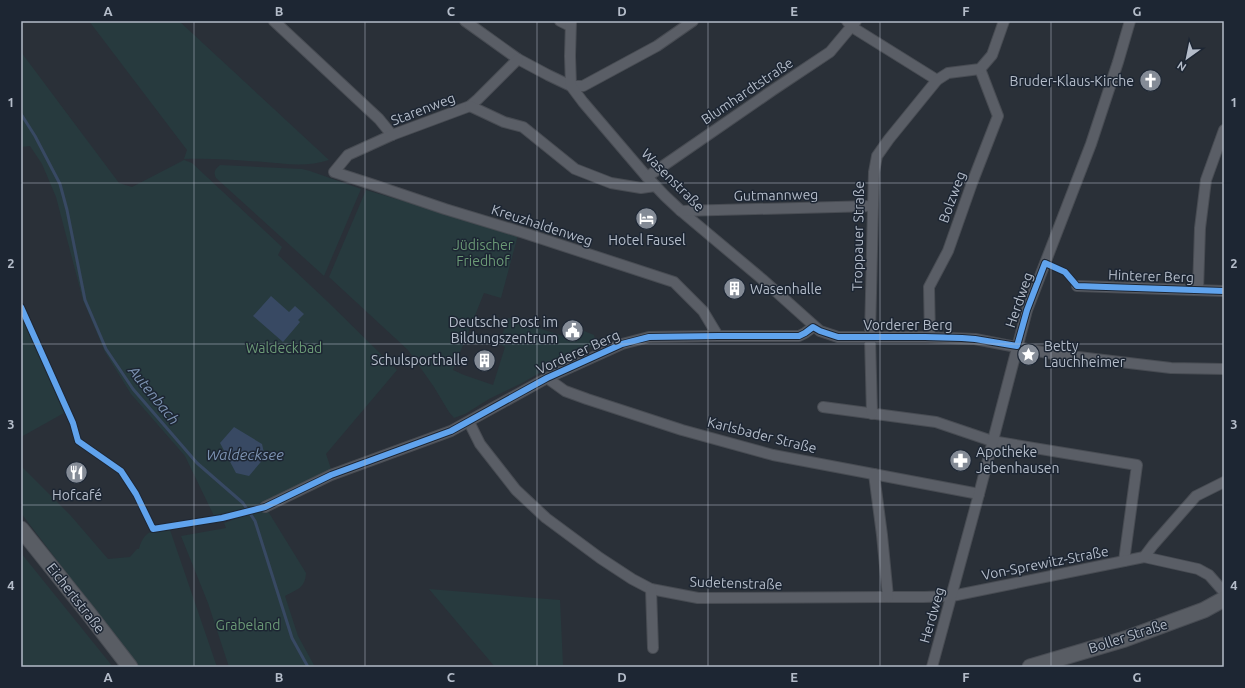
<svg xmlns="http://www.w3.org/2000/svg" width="1245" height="688" font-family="Ubuntu,sans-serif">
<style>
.green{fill:#273a3e}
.water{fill:#384963}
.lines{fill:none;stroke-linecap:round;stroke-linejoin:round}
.stream{stroke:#384963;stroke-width:3}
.street-casing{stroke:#484c53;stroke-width:12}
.secondary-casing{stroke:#484c53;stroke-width:17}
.street{stroke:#5a5e66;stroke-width:10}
.secondary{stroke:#595d64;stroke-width:15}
.cycleway-casing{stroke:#1d2633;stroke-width:8}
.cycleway{stroke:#60a3ed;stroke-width:6}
.grid{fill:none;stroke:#b4bcc9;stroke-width:1;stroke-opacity:0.55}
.labels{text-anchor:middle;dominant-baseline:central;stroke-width:3;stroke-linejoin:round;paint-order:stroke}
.poi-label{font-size:14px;fill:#b4bcc9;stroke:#1d2633;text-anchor:end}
.street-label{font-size:14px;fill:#b4bcc9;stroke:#1d2633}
.park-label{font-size:14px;fill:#6b9a76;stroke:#1d2633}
.water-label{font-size:15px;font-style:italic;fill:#7c92b1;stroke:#1d2633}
.neatline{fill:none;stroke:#b4bcc9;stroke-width:1.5}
.grid-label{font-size:13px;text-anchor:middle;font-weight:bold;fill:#b4bcc9}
</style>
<rect width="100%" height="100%" fill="#2a3038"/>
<g class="green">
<path d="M89,21h90l150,139c-21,7 -43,4 -65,2 -27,-2 -53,-4 -80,-3l3,-9z"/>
<path d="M21,52l98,131 13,4 52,-27 8,3 90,84 -4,8 51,48 68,67 -71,84 6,18 -66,33 -51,13 -30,-62 -54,-62 -26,-42 -22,-52 -27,-103 -14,-33 -12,-18 -9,1z"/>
<path d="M220,165l82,4 8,2 51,18 -37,87 -108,-98c-3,-6 -1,-9 4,-13z"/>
<path d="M366,190l152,45 -17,63 -17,-5 -31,77 11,5 29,10 12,-38 -6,-3 9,-26 67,22 4,-11 15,6 2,9 -46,23 -28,16 -33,16 -24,15 -11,4 -5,-6 -15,-25 -26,-37 -79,-73z"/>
<path d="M21,314l43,99 -43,24z"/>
<path d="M21,466l50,50 37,43 22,-2 7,-8h2c5,-18 13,-19 30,-22l48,140h-79l-117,-154z"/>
<path d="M266,508l40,65c-1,16 -9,16 -21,23l13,40 17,31h-86l-21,-64 -27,-67 45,-8 -2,-5z"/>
<path d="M21,553l92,114h-92z"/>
<path d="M429,589l131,11 3,65 59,2h-127z"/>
</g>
<g class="water">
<path d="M271,296l18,16 6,-6 9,8 -6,6 2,2 -17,20 -30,-26z"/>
<path d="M234,427l28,17 3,13 -16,19 -13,-3 -16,-30z"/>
</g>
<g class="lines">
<path class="stream" d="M21,114l14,22 25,48 7,26 18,90 21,49 27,40 64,74 46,40 12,18 37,117 16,29"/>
<defs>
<g id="street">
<path d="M274,21l105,98 13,16"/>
<path d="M465,21l53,38 30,16 23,11h12l74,-40 36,-25"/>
<path d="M560,21l10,5"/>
<path d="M571,21l-1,35 1,30 12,16 64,75 18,19 16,15 81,68 58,52 18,6h87l50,2 78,15 118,14 53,1"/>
<path d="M847,21l5,6 85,53"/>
<path d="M518,59l-40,40 -8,7 -78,29 -44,20 -14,17 37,12 74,25 76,23 153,50 29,29 15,25"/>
<path d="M470,106l34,16 19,5 52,42 36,14 30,5 14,-2"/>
<path d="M647,177l126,-87 57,-38 26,-31"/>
<path d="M681,211l192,-5"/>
<path d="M1077,286l147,5"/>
<path d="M1198,290l2,-62 6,-48 18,-50"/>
<path d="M930,337l-1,-50 19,-36 24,-68 26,-67 -18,-47"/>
<path d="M547,378l18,13 22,8 95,31 91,25 206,39"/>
<path d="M823,407l113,15 56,19 145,24 -13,96"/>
<path d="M872,414l-2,-77 3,-131 1,-34 3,-16 12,-17 48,-59 11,-7 32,-4 12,-14 12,-34"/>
<path d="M469,422l11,22 36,46 30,28 54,40 32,21 19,10 47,9 185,-1h41l28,-1 192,-39 54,12 11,6 15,17"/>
<path d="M874,474l8,61 6,62"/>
<path d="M265,507l66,-32 120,-44 96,-53 75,-34 27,-7 69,-1h81l6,-3 8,-6"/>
<path d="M1144,557l9,-12 43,-49 28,-14"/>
<path d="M651,589l2,59"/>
<path d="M932,667l47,-173 48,-184 64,-166 27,-82 12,-41"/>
</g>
<g id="secondary">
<path d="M21,529l68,85 41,53"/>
<path d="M1030,667l95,-28 79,-29 20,-11"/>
</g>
</defs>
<use href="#street" class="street-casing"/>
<use href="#secondary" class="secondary-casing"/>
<use href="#street" class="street"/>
<use href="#secondary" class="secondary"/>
<defs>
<path id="cycleway" d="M21,307l52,116 5,18 43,30 15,23 17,35 69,-11 43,-11 66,-32 120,-44 96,-53 75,-34 27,-7 69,-1h81l6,-3 8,-6 7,4 18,6h87l37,1 13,1 42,7 10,-36 18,-47 20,9 12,14 147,5"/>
</defs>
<use href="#cycleway" class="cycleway-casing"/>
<use href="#cycleway" class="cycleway"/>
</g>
<path class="grid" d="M194,21v646M365,21v646M537,21v646M708,21v646M880,21v646M1051,21v646M21,183h1203M21,344h1203M21,505h1203"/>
<defs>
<symbol id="church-disc" viewBox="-11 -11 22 22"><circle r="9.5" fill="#848b96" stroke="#1d2633"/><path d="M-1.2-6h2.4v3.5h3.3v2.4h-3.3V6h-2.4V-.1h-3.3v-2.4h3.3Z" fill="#fff"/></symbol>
<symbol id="hotel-disc" viewBox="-11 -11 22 22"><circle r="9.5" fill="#848b96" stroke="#1d2633"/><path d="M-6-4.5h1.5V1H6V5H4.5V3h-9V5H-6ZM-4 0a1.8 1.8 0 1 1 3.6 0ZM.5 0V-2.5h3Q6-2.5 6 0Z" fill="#fff"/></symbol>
<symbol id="building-disc" viewBox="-11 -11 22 22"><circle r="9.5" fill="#848b96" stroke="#1d2633"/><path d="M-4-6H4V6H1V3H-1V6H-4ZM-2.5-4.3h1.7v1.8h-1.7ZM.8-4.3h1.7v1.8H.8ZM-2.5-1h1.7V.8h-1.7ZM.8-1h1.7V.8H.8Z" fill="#fff"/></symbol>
<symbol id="civic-disc" viewBox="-11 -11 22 22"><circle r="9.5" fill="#848b96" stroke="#1d2633"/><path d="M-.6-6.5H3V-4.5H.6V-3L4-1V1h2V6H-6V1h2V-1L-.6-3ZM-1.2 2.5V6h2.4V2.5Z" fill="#fff"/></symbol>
<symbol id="sight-disc" viewBox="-11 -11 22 22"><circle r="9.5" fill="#848b96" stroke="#1d2633"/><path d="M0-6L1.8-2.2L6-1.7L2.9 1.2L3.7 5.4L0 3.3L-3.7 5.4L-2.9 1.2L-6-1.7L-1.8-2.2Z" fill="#fff"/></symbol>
<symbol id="pharmacy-disc" viewBox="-11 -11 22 22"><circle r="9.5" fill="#848b96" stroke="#1d2633"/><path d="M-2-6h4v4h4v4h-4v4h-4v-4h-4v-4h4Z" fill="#fff"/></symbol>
<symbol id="restaurant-disc" viewBox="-11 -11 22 22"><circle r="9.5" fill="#848b96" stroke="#1d2633"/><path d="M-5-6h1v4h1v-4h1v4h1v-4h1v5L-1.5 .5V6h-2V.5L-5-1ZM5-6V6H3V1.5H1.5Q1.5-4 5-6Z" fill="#fff"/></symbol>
</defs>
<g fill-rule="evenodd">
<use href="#church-disc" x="1138" y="68" width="25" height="25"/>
<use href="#hotel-disc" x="634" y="206" width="25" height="25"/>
<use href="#building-disc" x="722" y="276" width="25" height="25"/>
<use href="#civic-disc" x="560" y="318" width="25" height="25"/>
<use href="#sight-disc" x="1016" y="342" width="25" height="25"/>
<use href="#building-disc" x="472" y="348" width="25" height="25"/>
<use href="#pharmacy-disc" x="948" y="448" width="25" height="25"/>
<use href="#restaurant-disc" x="64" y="460" width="25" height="25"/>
</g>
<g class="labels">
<g class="poi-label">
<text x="1134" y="81">Bruder-Klaus-Kirche</text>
<text x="647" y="240" text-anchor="middle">Hotel Fausel</text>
<text x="750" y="289" text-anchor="start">Wasenhalle</text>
<text x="558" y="322">Deutsche Post im<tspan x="558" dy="16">Bildungszentrum</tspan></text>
<text x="1044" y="346" text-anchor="start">Betty<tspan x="1044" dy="16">Lauchheimer</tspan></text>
<text x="468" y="360">Schulsporthalle</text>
<text x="976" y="452" text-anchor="start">Apotheke<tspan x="976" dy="16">Jebenhausen</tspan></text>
<text x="77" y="495" text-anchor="middle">Hofcafé</text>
</g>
<g class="street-label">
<text transform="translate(747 91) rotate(-34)">Blumhardtstraße</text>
<text transform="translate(423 109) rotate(-21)">Starenweg</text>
<text transform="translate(673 180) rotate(45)">Wasenstraße</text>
<text transform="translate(776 195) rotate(-1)">Gutmannweg</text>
<text transform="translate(952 197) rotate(-70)">Bolzweg</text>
<text transform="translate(542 225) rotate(18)">Kreuzhaldenweg</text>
<text transform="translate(858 236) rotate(-89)">Troppauer Straße</text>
<text transform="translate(1151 276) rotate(2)">Hinterer Berg</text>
<text transform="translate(1019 300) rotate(-71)">Herdweg</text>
<text x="908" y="325">Vorderer Berg</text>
<text transform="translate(578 352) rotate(-24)">Vorderer Berg</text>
<text transform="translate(762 435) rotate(14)">Karlsbader Straße</text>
<text transform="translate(1045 563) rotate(-11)">Von-Sprewitz-Straße</text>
<text transform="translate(736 583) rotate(2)">Sudetenstraße</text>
<text transform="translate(76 598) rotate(52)">Eichertstraße</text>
<text transform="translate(932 615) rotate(-74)">Herdweg</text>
<text transform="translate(1128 636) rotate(-18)">Boller Straße</text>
</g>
<g class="park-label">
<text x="483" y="245">Jüdischer<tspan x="483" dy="16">Friedhof</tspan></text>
<text x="284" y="348">Waldeckbad</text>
<text x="248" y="625">Grabeland</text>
</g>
<g class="water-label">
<text transform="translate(154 395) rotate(51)">Autenbach</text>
<text x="245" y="454">Waldecksee</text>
</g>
</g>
<rect width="1245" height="688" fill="none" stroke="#1d2633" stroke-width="44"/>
<g transform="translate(1187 58) rotate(213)" stroke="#1d2633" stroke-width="3" paint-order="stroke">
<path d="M0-3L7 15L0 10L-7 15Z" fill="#b4bcc9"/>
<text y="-6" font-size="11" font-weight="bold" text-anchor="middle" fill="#b4bcc9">N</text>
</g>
<rect x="22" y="22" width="1201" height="644" class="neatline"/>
<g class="grid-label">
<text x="108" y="16">A</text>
<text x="279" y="16">B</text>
<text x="451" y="16">C</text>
<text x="622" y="16">D</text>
<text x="794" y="16">E</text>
<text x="966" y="16">F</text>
<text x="1137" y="16">G</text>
<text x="11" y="107">1</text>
<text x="1234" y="107">1</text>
<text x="11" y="268">2</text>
<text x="1234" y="268">2</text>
<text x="11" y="429">3</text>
<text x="1234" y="429">3</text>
<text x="11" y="590">4</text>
<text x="1234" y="590">4</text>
<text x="108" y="682">A</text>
<text x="279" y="682">B</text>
<text x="451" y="682">C</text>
<text x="622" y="682">D</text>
<text x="794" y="682">E</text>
<text x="966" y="682">F</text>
<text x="1137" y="682">G</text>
</g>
</svg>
